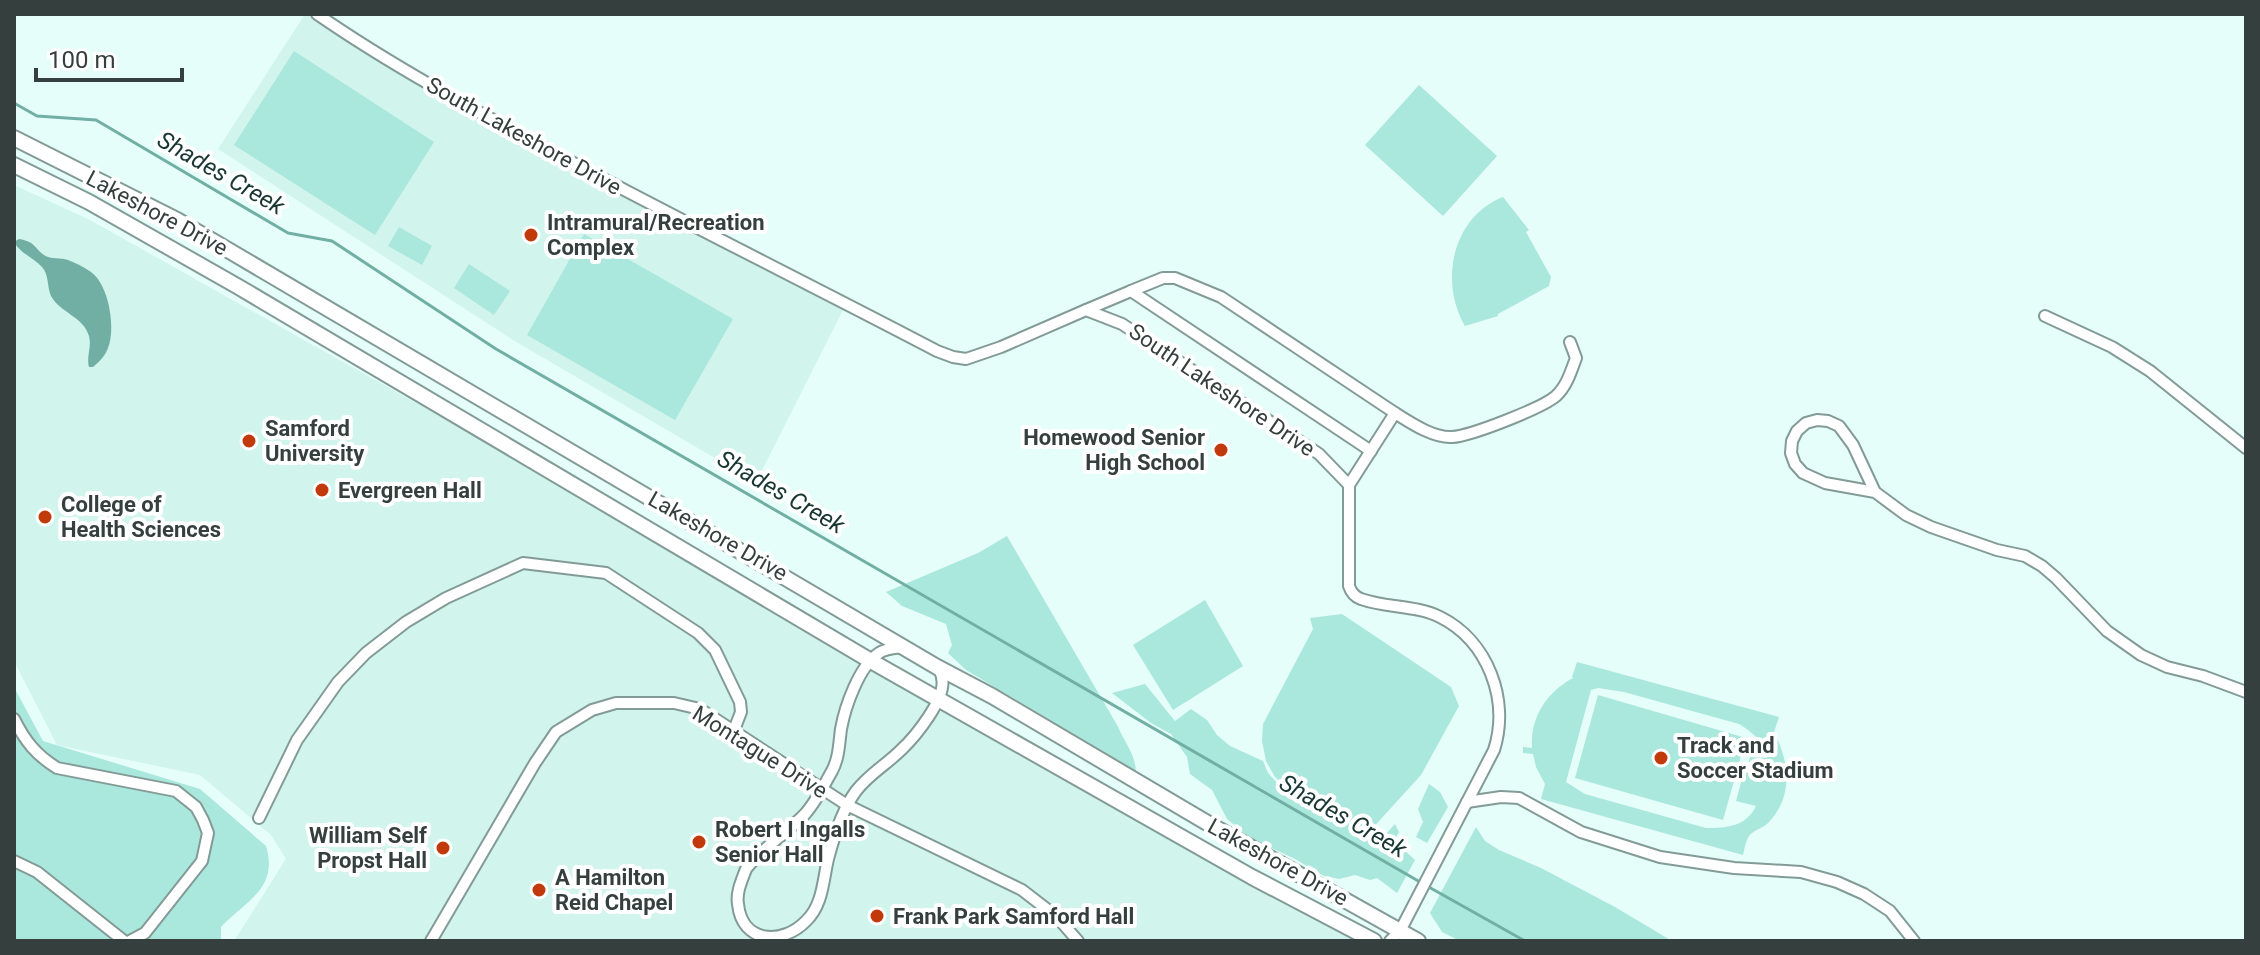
<svg xmlns="http://www.w3.org/2000/svg" width="2260" height="955" font-family="Roboto,sans-serif">
<style>
.built{fill:#d1f4ed}
.green{fill:#aae7dd;fill-rule:evenodd}
.water{fill:#71afa5}
.lines{fill:none;stroke-linecap:round;stroke-linejoin:round}
.stream{stroke:#71afa5;stroke-width:3}
.minor-casing{stroke:#839b96;stroke-width:14}
.secondary-casing{stroke:#839b96;stroke-width:18}
.minor{stroke:#fff;stroke-width:10}
.secondary{stroke:#fff;stroke-width:14}
.poi-dot{fill:#c23a0b;stroke:#fff;stroke-width:3}
.labels{text-anchor:middle;dominant-baseline:central;stroke-width:8;stroke-linejoin:round;paint-order:stroke}
.street-label{font-size:22px;fill:#353f3d;stroke:#fff}
.poi-label{font-size:22px;font-weight:bold;fill:#353f3d;stroke:#fff;text-anchor:start}
.water-label{font-size:24px;font-style:italic;fill:#183733;stroke:#fff}
</style>
<rect width="100%" height="100%" fill="#e5fef9"/>
<g class="built">
<path d="M305,14h12l126,78 403,212 -90,178 -243,-142 -295,-191z"/>
<path d="M14,185l76,35 1285,721h-1141l52,-82 -15,-24 -71,-60 -143,-30 -43,-84z"/>
</g>
<g class="green">
<path d="M294,51l140,91 -59,93 -141,-90z"/>
<path d="M1419,85l78,71 -54,60 -78,-71z"/>
<path d="M1503,197l26,33 -3,2 25,45 -2,9 -51,28v2l-33,10c-26,-44 -13,-109 38,-129z"/>
<path d="M399,227l33,19 -10,19 -34,-19z"/>
<path d="M584,234l149,85 -58,101 -148,-85z"/>
<path d="M469,264l41,27 -16,24 -40,-27z"/>
<path d="M1007,536l110,189c7,16 18,29 19,46l-170,-101 -18,-17 4,-8 -6,-21 -44,-18 -16,-14 92,-39z"/>
<path d="M1205,600l38,66 -70,44 -40,-65z"/>
<path d="M1342,614l109,73 8,19 -38,69 -52,57 -87,-49 -7,-6 -9,-16 -4,-20 1,-17 50,-95 -3,-11z"/>
<path d="M1577,662l202,55 -5,15c15,29 20,63 -5,90 -5,6 -16,8 -20,14 -3,4 -5,14 -6,19l-202,-56 4,-15 -9,-17 -3,-13 -10,-1v-6l9,1c-2,-31 15,-56 41,-70l-1,-1zM1598,688l26,4 115,32c14,9 25,17 28,34l-17,-1 -1,5 18,3 -4,15 1,-6 -19,-6 -9,33 20,5c-10,21 -30,22 -50,22l-121,-34 -19,-12 25,-92z"/>
<path d="M1145,684l30,37 16,-12 16,11 10,15 13,11 33,15 5,12 13,14 86,46 18,2 10,-11 4,8 -5,9 21,19 -18,33 -20,-15 -7,2 -15,-5 -16,4 -15,-3 -29,-17 -45,-21 -23,-19 -15,-29 -22,-16 -3,-17 -16,-23 -20,-11 -39,-30z"/>
<path d="M14,687l29,54 157,48 66,57c13,43 -21,55 -45,81v14h-207z"/>
<path d="M1598,695l148,43 -23,82 -148,-42z"/>
<path d="M1429,784l11,8 8,15 -21,36 -11,-6 7,-15 -5,-13z"/>
<path d="M1476,827l9,14 14,9 42,18 74,39 57,34h-212l-18,-9 -12,-19z"/>
</g>
<path class="water" d="M19,239c17,3 14,8 25,16 7,5 17,2 24,5 8,3 16,7 23,12 18,13 25,56 17,76 -3,8 -9,14 -15,19h-4c-3,-10 3,-20 0,-31 -6,-20 -29,-23 -38,-40 -4,-9 -2,-22 -9,-29 -9,-10 -21,-13 -28,-25z"/>
<g class="lines">
<g class="stream">
<path d="M14,103l23,13 59,4 192,113 44,8 164,108 924,533"/>
<path d="M1427,886l98,55"/>
</g>
<defs>
<g id="minor">
<path d="M317,14c78,54 163,99 247,144 123,66 249,128 373,193l16,6 13,2 35,-12 85,-37 36,14 197,130 30,31v101c2,6 6,11 12,13 25,9 55,6 79,18 48,24 70,83 54,133l-94,181 -10,10"/>
<path d="M1131,291l32,-13h12l46,19 174,116 -46,72"/>
<path d="M1086,310l45,-19 240,160"/>
<path d="M2045,316l67,31 38,24 96,77"/>
<path d="M1395,413c16,10 38,25 57,24 19,-1 90,-29 104,-41 11,-10 15,-25 20,-38l-6,-16"/>
<path d="M1875,492l-22,-47 -14,-19 -11,-5 -11,-1 -11,3 -9,8 -5,10 -1,12 4,11 8,9 22,10 50,9 31,23 25,12 66,23 28,6 17,10 14,12 51,53 34,24 26,12 36,9 43,16"/>
<path d="M903,647c-8,1 -17,1 -24,6 -20,13 -34,54 -38,76 -2,15 -2,29 -9,42 -8,14 -16,31 -27,43 -18,19 -43,34 -59,55 -4,11 -10,23 -8,35 4,40 45,41 68,17 17,-16 17,-41 22,-62 6,-23 14,-49 28,-68 13,-17 30,-26 45,-41 14,-13 46,-52 41,-72 0,-3 -3,-9 -5,-11"/>
<path d="M14,719c11,22 22,36 43,49l119,23 20,16 7,13 5,13 -6,28 -57,72 -15,8"/>
<path d="M1467,802l34,-5 18,1 62,34 79,25 74,11 67,4 36,10 27,12 26,17 24,30"/>
<path d="M259,818l38,-78 41,-58 28,-29 40,-31 40,-24 77,-35 83,10 92,60 17,17 25,52 1,10 -7,18"/>
<path d="M14,861l23,11 87,69"/>
<path d="M431,941l104,-178 21,-31 36,-22 24,-7h58l26,6 147,96 175,85 35,27 21,24"/>
</g>
<g id="secondary">
<path d="M14,138l163,82 760,447 55,29 217,128 209,117"/>
<path d="M14,165l75,37 148,84 634,375 381,216 122,64"/>
</g>
</defs>
<use href="#minor" class="minor-casing"/>
<use href="#secondary" class="secondary-casing"/>
<use href="#minor" class="minor"/>
<use href="#secondary" class="secondary"/>
</g>
<g class="poi-dot">
<circle cx="531" cy="235" r="8"/>
<circle cx="249" cy="441" r="8"/>
<circle cx="1221" cy="450" r="8"/>
<circle cx="322" cy="490" r="8"/>
<circle cx="45" cy="517" r="8"/>
<circle cx="1661" cy="758" r="8"/>
<circle cx="699" cy="842" r="8"/>
<circle cx="443" cy="848" r="8"/>
<circle cx="539" cy="890" r="8"/>
<circle cx="877" cy="916" r="8"/>
</g>
<g class="labels">
<g class="street-label">
<text transform="translate(524 136) rotate(29)">South Lakeshore Drive</text>
<text transform="translate(157 213) rotate(28)">Lakeshore Drive</text>
<text transform="translate(1222 390) rotate(34)">South Lakeshore Drive</text>
<text transform="translate(718 536) rotate(30)">Lakeshore Drive</text>
<text transform="translate(760 752) rotate(32)">Montague Drive</text>
<text transform="translate(1278 862) rotate(29)">Lakeshore Drive</text>
</g>
<g class="poi-label">
<text x="547" y="222">Intramural/Recreation<tspan x="547" dy="25">Complex</tspan></text>
<text x="265" y="428">Samford<tspan x="265" dy="25">University</tspan></text>
<text x="1205" y="437" text-anchor="end">Homewood Senior<tspan x="1205" dy="25">High School</tspan></text>
<text x="338" y="490">Evergreen Hall</text>
<text x="61" y="504">College of<tspan x="61" dy="25">Health Sciences</tspan></text>
<text x="1677" y="745">Track and<tspan x="1677" dy="25">Soccer Stadium</tspan></text>
<text x="715" y="829">Robert I Ingalls<tspan x="715" dy="25">Senior Hall</tspan></text>
<text x="427" y="835" text-anchor="end">William Self<tspan x="427" dy="25">Propst Hall</tspan></text>
<text x="555" y="877">A Hamilton<tspan x="555" dy="25">Reid Chapel</tspan></text>
<text x="893" y="916">Frank Park Samford Hall</text>
</g>
<g class="water-label">
<text transform="translate(221 173) rotate(30)">Shades Creek</text>
<text transform="translate(781 492) rotate(30)">Shades Creek</text>
<text transform="translate(1343 816) rotate(30)">Shades Creek</text>
</g>
</g>
<rect width="2260" height="955" fill="none" stroke="#353f3d" stroke-width="32"/>
<path d="M36 68v12h146v-12" fill="none" stroke="#353f3d" stroke-width="4"/>
<text x="48" y="68" font-size="24" fill="#353f3d" stroke="#ffffff" stroke-width="6" paint-order="stroke">100 m</text>
</svg>
